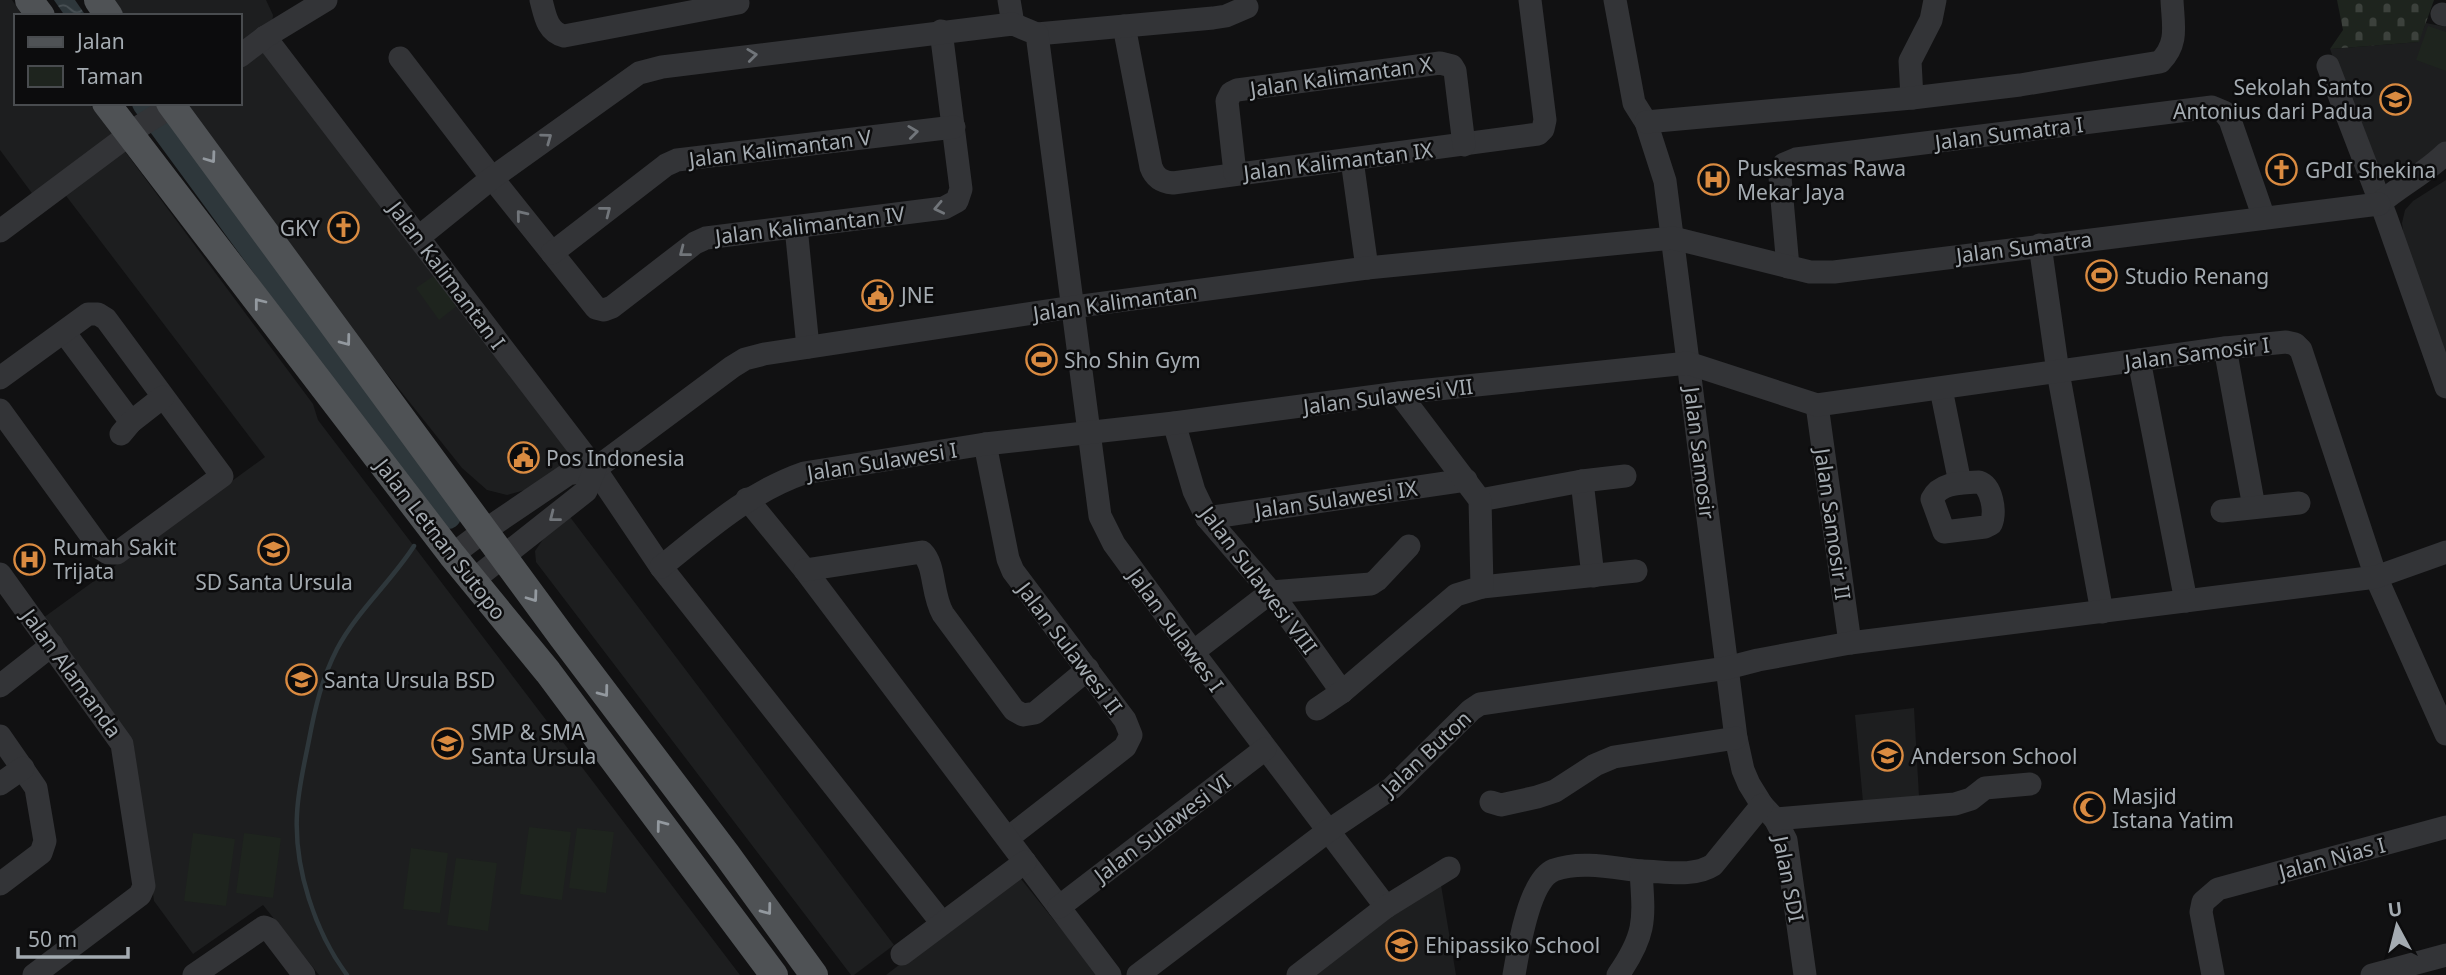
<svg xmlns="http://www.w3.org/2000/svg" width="2446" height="975" font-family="'Noto Sans',sans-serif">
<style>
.built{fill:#1d1e1f}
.green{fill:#1e241e}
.cemetery{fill:url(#cemetery-stones)}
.water{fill:url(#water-waves)}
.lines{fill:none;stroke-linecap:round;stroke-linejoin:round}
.stream{stroke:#2e373b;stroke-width:4.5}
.river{stroke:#2e373b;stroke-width:26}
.minor{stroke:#333437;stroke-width:23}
.major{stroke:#4f5255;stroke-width:28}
.oneway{stroke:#71757a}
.oneway2{stroke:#93999f}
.labels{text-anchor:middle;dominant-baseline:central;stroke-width:5;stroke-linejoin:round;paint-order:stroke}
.street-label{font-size:21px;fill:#a4abb1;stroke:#0c0c0d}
.poi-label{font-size:21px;fill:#a4abb1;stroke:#0c0c0d;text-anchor:start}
</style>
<defs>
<pattern id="cemetery-stones" width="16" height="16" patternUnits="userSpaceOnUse" patternTransform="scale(1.75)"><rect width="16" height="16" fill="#1e241e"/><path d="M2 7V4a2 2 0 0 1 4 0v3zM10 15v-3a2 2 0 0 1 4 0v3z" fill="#3c413c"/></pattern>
<pattern id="water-waves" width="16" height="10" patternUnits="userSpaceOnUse" patternTransform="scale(1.75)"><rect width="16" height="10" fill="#2e373b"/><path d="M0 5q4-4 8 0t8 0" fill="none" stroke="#495155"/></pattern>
</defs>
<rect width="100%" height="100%" fill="#111112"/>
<g class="built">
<path d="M0,0h12l11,16h-7v87h73l224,301 5,16 422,555h-421l-56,-70 -70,49 -39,-53 -21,-160 -90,-123 222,-161 -211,-277 -20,16 -34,-46z"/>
<path d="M108,0h158l7,15 -4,44 306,400 -50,31 -18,5 -20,-5 -25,-22 -134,-168 -147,-197h59v-87h-121z"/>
<path d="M2426,23l20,4v121l-46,30 -11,2 -11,-3 -6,-7 -42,-121 88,-7z"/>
<path d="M2446,180v176l-42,-117 -2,-16 3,-13 8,-9z"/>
<path d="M570,517l324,428 -40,30h-3l-315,-413 -1,-11 13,-19z"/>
<path d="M1914,708l5,88 -56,6 -8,-87z"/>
<path d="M1017,874l81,101h-212z"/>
<path d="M1441,885l15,90h-143l80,-60z"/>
</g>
<g class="green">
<path d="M2428,26l18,6v39l-30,-11z"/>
<path d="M435,275l23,30 -19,15 -23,-32z"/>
<path d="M529,827l42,5 -9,68 -42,-6z"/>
<path d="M577,828l37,4 -8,61 -37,-5z"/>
<path d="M193,833l42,6 -9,67 -42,-5z"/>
<path d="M244,833l37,5 -8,60 -37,-5z"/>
<path d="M411,848l37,5 -8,60 -37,-4z"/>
<path d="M456,858l41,5 -9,68 -41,-6z"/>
</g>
<path class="cemetery" d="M2337,0h97l-15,42 -89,7 13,-19z"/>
<path class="water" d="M54,0h21l11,16h-21z"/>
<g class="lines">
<path class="stream" d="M347,975c-32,-43 -53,-107 -50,-161 1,-24 7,-49 12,-74 6,-32 13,-62 28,-91 20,-38 54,-67 77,-103"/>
<path class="river" d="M145,103l303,413"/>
<g class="minor">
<path d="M541,0c4,15 6,32 23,36l174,-33"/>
<path d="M1009,0l4,24"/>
<path d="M1615,0l19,103 12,19 19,59 71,557 7,32 6,14 13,21 13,14 11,21 19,135"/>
<path d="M2442,14l4,1"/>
<path d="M1124,26l27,141c4,11 11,15 22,16l365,-49 5,-5 2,-9 -15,-120"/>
<path d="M1037,34l176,-16 13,-2 21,-9"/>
<path d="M265,37l330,432 66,98 281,356"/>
<path d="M240,56l25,-19 61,-37"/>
<path d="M400,58l92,120 104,130 8,2 8,-3 83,-64 11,-5 238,-30 13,-7 4,-12 -20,-158"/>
<path d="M2328,66l58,151 60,170"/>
<path d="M1912,98l-2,-37 21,-41 4,-20"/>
<path d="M1646,122l266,-24 108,-13 140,-23c19,-19 13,-37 12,-62"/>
<path d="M1352,160l15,108"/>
<path d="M1235,173l-8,-72 4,-8 6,-3 203,-27 12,3 3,5 9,74"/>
<path d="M2379,204c22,-19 47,-31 67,-51"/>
<path d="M796,227l12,120"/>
<path d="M0,231l142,-106 35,-22"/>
<path d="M419,237l73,-59 147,-105 23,-6 342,-42 9,-1 24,10 63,482 14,28 79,108 193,255"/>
<path d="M2040,245l18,127 44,240"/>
<path d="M552,253l114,-88 11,-5 277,-33"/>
<path d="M1788,267l-8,-90 4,-13 12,-5 416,-52 12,5 6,8 34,98"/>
<path d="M64,332l67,90"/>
<path d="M2225,348l29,159"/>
<path d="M2139,360l47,241"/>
<path d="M0,378l88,-64h10l8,5 116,157 -105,77h-9l-8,-5 -100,-138"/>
<path d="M1941,389l19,94"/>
<path d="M1817,405l33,238"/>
<path d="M1174,423l20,68 13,27 64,74 71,100"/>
<path d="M121,434l10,-12 32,-25"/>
<path d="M985,444l23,115 5,12 112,149 6,15 -6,12 -117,91"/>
<path d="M1582,481l11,95"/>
<path d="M1979,482c13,4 17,30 12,42l-6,3 -41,5 -12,-33c8,-17 30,-16 47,-17z"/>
<path d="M747,499l58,71 305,405"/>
<path d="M1480,500l102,-19 43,-5"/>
<path d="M2222,511l77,-8"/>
<path d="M1207,518l259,-38"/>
<path d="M452,555l32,-24 84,-57 27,-5 137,-102 13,-8 19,-5 309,-47 294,-39 306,-30 137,34h24l545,-68"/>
<path d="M661,567c45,-36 88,-75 143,-94l181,-29 189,-21 225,-30 289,-30 129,42 408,-57 61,-6 9,2 6,6 75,227 70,157"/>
<path d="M805,570l117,-18c14,14 9,41 21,62l71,96 9,5 12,-2 53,-44"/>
<path d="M0,574l122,170 22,142 -4,9 -106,80"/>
<path d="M472,581l114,-90 9,-22"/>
<path d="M1482,587l154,-16"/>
<path d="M1193,652l78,-60 100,-8 6,-4 32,-34"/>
<path d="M0,686l52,-41"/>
<path d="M1317,709l25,-17 114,-97 26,-8 -2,-87 -81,-107"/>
<path d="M0,736l36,52 9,53 -4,12 -41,31"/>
<path d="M0,784l23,-16"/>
<path d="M1491,802l10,3 36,-8 18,-6 40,-26 19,-8 122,-19"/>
<path d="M1775,819l180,-15 16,-5 14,-11 45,-4"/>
<path d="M1059,907l206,-158"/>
<path d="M902,954l123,-92"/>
<path d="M194,975l70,-48 5,2 35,46"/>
<path d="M1138,975l190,-144 64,-43 79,-78 9,-6 247,-36 31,-8 92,-17 526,-66 70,-25"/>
<path d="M1298,975l88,-68 63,-39"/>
<path d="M1514,975c4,-24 15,-95 40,-105 27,-10 60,-2 87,1"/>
<path d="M1618,975c29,-42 26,-56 23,-104 22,0 52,7 72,-6l49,-60"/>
<path d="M2213,975l-12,-63 2,-10 15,-13 228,-62"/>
<path d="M2372,975l74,-20"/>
</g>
<g class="major">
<path d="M29,0l12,16"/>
<path d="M98,0l11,16"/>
<path d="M106,103l346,452 96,117 226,303"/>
<path d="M170,103l393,535 164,217 87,120"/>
</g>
</g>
<defs><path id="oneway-chevron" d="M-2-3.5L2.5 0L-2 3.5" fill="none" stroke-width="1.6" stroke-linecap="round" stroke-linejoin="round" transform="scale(1.75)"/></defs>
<g class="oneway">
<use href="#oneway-chevron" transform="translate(752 55) rotate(-7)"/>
<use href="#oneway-chevron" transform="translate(913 132) rotate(-7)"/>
<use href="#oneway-chevron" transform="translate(547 138) rotate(-36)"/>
<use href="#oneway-chevron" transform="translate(939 208) rotate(168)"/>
<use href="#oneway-chevron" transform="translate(606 211) rotate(-38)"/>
<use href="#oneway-chevron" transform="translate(521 215) rotate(-129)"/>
<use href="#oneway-chevron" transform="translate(684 252) rotate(142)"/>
<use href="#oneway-chevron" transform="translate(554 517) rotate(142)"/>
</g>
<g class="oneway2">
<use href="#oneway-chevron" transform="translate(211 158) rotate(54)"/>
<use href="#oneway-chevron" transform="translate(259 303) rotate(-128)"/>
<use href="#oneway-chevron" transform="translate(346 341) rotate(53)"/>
<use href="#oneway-chevron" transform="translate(533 597) rotate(54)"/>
<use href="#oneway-chevron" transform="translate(604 692) rotate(53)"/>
<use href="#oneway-chevron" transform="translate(661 825) rotate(-127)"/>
<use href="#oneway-chevron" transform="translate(767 910) rotate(53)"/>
</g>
<defs>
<symbol id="school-ring" viewBox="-11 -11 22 22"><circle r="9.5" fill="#0c0c0d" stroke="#da8b41" stroke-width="1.5"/><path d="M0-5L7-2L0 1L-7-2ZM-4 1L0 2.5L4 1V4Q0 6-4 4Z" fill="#da8b41"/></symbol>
<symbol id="church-ring" viewBox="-11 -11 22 22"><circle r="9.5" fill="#0c0c0d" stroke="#da8b41" stroke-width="1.5"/><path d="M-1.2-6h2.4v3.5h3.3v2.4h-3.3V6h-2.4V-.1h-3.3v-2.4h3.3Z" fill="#da8b41"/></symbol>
<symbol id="hospital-ring" viewBox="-11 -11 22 22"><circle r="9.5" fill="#0c0c0d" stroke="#da8b41" stroke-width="1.5"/><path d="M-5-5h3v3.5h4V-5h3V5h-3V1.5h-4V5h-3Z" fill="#da8b41"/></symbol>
<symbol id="stadium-ring" viewBox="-11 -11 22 22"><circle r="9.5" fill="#0c0c0d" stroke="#da8b41" stroke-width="1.5"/><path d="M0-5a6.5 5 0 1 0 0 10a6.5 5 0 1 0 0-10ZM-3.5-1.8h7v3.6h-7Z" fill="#da8b41"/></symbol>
<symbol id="civic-ring" viewBox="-11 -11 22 22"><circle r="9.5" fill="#0c0c0d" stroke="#da8b41" stroke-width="1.5"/><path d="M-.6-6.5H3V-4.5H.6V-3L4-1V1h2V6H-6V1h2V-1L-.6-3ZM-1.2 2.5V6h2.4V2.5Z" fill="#da8b41"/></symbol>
<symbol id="mosque-ring" viewBox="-11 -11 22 22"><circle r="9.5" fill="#0c0c0d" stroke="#da8b41" stroke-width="1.5"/><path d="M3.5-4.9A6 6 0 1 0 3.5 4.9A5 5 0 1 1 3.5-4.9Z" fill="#da8b41"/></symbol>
</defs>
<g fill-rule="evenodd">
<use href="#school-ring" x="2378" y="82" width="35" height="35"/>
<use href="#church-ring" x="2264" y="152" width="35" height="35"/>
<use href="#hospital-ring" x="1696" y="162" width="35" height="35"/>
<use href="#church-ring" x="326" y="210" width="35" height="35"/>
<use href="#stadium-ring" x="2084" y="258" width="35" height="35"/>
<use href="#civic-ring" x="860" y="278" width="35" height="35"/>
<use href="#stadium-ring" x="1024" y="342" width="35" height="35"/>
<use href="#civic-ring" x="506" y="440" width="35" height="35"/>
<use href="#school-ring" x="256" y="532" width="35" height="35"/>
<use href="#hospital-ring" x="12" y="542" width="35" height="35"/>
<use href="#school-ring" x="284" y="662" width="35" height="35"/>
<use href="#school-ring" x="430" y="726" width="35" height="35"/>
<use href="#school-ring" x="1870" y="738" width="35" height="35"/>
<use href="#mosque-ring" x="2072" y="790" width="35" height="35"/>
<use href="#school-ring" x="1384" y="928" width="35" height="35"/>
</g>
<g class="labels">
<g class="street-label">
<text transform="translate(1341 76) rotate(-8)">Jalan Kalimantan X</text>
<text transform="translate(2009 133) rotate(-7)">Jalan Sumatra I</text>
<text transform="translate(780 148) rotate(-7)">Jalan Kalimantan V</text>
<text transform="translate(1338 161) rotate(-7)">Jalan Kalimantan IX</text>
<text transform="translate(810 225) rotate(-7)">Jalan Kalimantan IV</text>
<text transform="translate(2024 247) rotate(-7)">Jalan Sumatra</text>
<text transform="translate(447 275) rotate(53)">Jalan Kalimantan I</text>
<text transform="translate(1115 302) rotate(-8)">Jalan Kalimantan</text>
<text transform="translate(2197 353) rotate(-7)">Jalan Samosir I</text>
<text transform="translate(1388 396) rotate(-7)">Jalan Sulawesi VII</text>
<text transform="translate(1700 453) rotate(83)">Jalan Samosir</text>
<text transform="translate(882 461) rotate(-9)">Jalan Sulawesi I</text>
<text transform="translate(1336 499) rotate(-8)">Jalan Sulawesi IX</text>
<text transform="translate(1833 524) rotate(82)">Jalan Samosir II</text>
<text transform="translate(441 539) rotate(52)">Jalan Letnan Sutopo</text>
<text transform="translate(1259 580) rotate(53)">Jalan Sulawesi VIII</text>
<text transform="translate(1176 630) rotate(54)">Jalan Sulawes I</text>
<text transform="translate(1070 648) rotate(53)">Jalan Sulawesi II</text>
<text transform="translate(72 673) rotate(54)">Jalan Alamanda</text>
<text transform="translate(1426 753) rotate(-43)">Jalan Buton</text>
<text transform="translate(1162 828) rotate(-37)">Jalan Sulawesi VI</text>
<text transform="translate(2332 858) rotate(-15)">Jalan Nias I</text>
<text transform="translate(1789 879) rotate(79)">Jalan SDI</text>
</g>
<g class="poi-label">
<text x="2373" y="87" text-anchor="end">Sekolah Santo<tspan x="2373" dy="24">Antonius dari Padua</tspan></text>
<text x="1737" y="168">Puskesmas Rawa<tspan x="1737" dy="24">Mekar Jaya</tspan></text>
<text x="2305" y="170">GPdI Shekina</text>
<text x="320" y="228" text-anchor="end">GKY</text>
<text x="2125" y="276">Studio Renang</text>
<text x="901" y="295">JNE</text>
<text x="1064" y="360">Sho Shin Gym</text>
<text x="546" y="458">Pos Indonesia</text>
<text x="53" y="547">Rumah Sakit<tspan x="53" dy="24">Trijata</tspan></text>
<text x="274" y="582" text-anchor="middle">SD Santa Ursula</text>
<text x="324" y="680">Santa Ursula BSD</text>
<text x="471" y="732">SMP &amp; SMA<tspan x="471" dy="24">Santa Ursula</tspan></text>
<text x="1911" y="756">Anderson School</text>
<text x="2112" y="796">Masjid<tspan x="2112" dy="24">Istana Yatim</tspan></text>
<text x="1425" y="945">Ehipassiko School</text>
</g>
</g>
<rect x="14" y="14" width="228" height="91" fill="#0c0c0d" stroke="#494c4f" stroke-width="2"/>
<rect x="28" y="37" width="35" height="10" fill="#4f5255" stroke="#494c4f" stroke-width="2"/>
<text x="77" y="49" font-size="21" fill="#a4abb1">Jalan</text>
<rect x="28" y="66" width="35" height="21" fill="#1e241e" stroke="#494c4f" stroke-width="2"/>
<text x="77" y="84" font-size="21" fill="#a4abb1">Taman</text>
<g transform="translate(2397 926) rotate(353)" stroke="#0c0c0d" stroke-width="5" paint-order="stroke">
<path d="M0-5L12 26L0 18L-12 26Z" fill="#a4abb1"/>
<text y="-10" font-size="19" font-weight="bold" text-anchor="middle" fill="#a4abb1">U</text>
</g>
<path d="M18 947v10h110v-10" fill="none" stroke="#a4abb1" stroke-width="3.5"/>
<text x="28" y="947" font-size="21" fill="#a4abb1" stroke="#0c0c0d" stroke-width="5" paint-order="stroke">50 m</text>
</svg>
